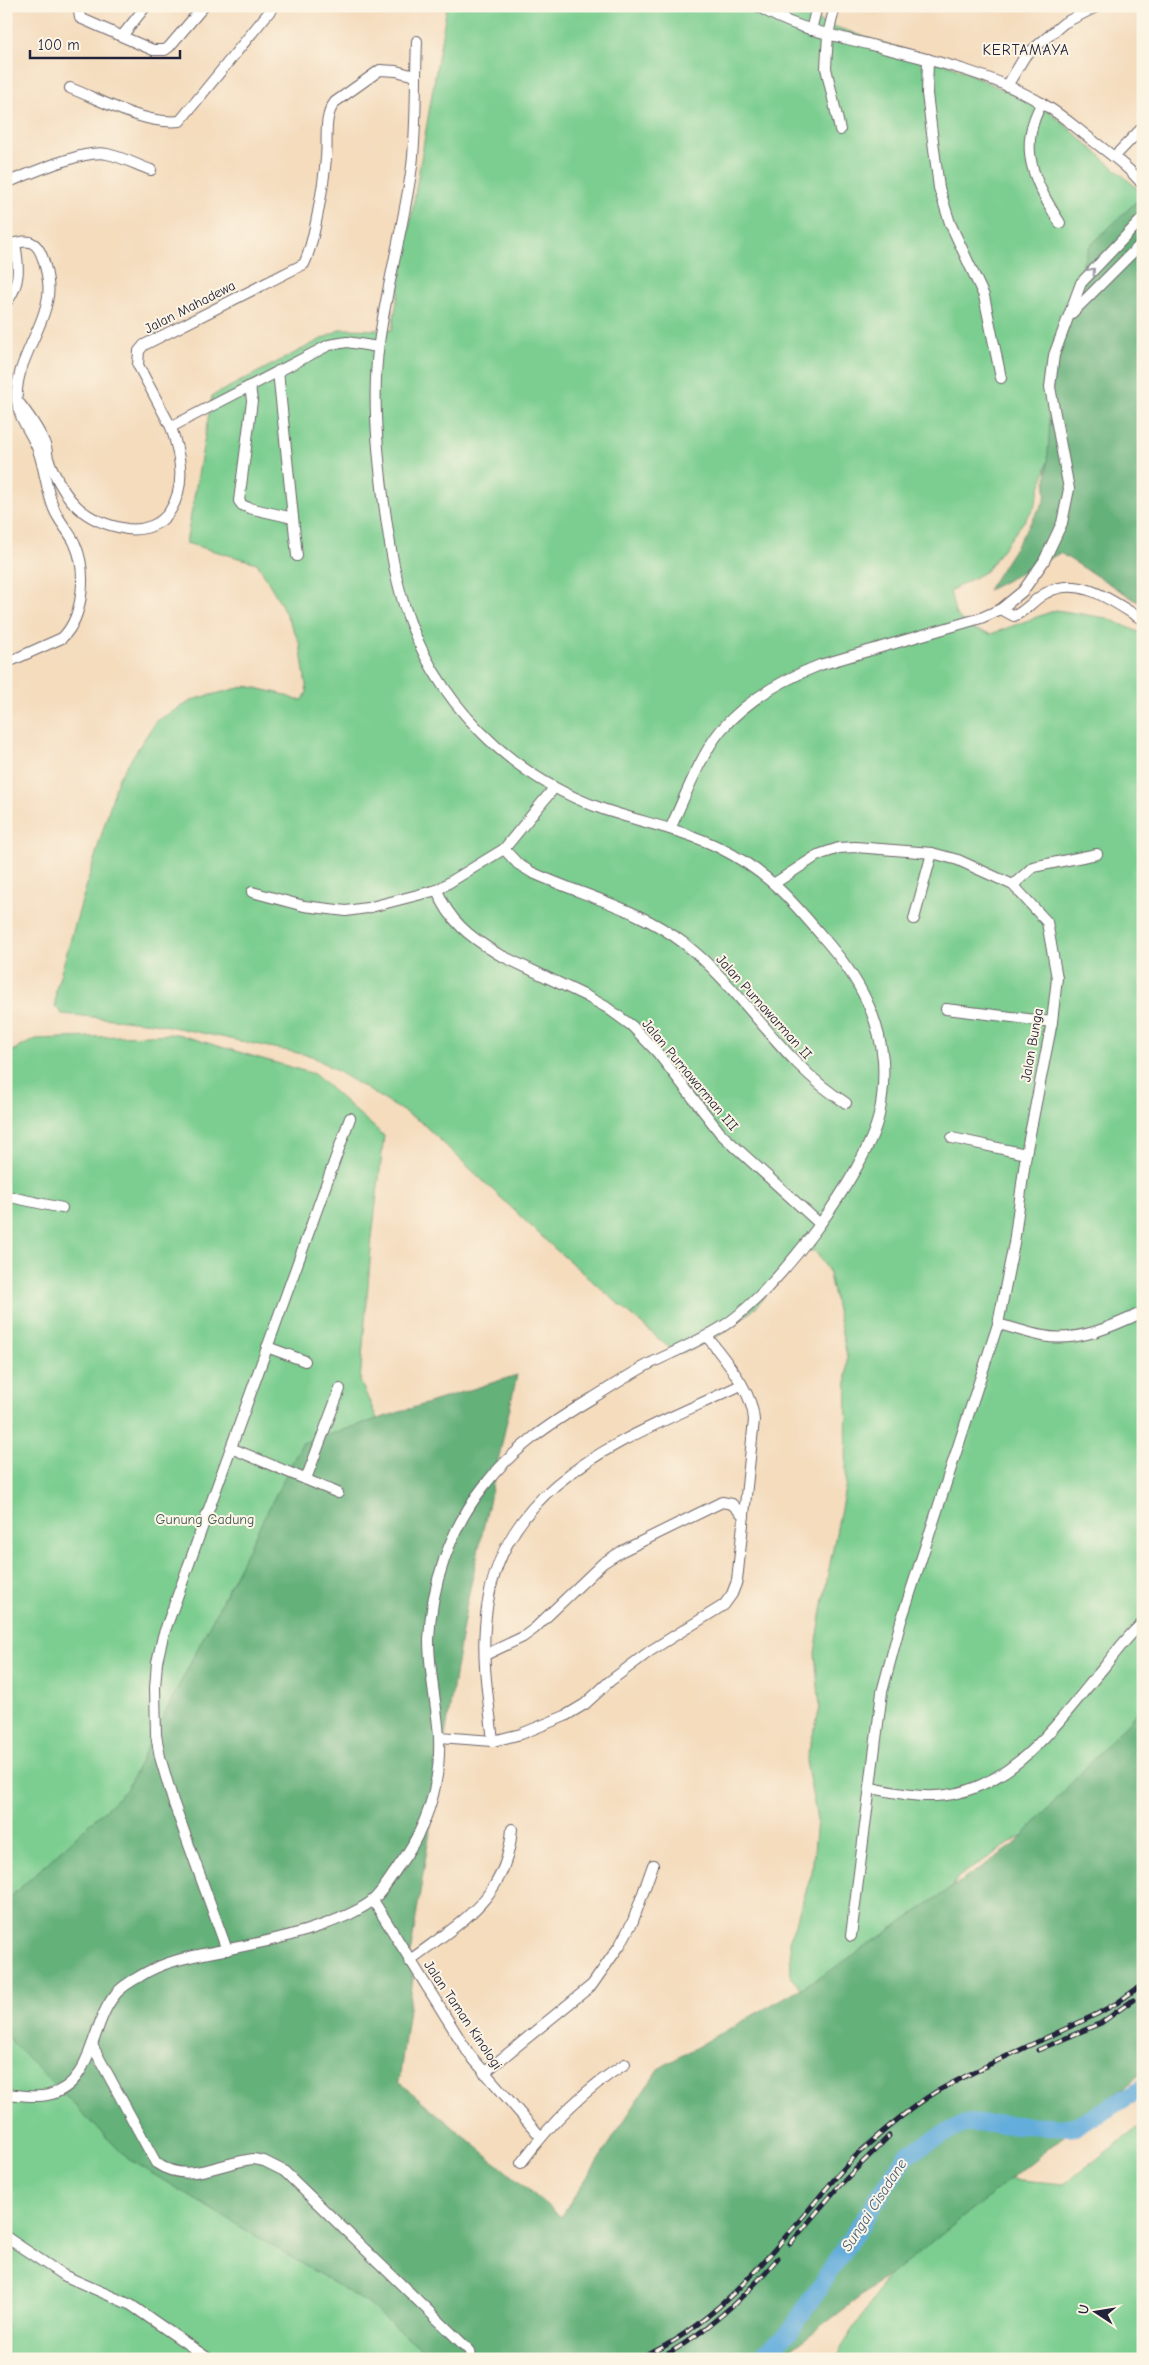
<svg xmlns="http://www.w3.org/2000/svg" width="1149" height="2365" font-family="'Comic Neue',sans-serif">
<style>
.green{fill:#7cce90;stroke:#4f7866}
.forest{fill:#65b17a;stroke:#446a5a}
.lines{fill:none;stroke-linecap:round;stroke-linejoin:round}
.river{stroke:#64addc;stroke-width:18}
.minor-casing{stroke:#6c6368;stroke-width:12}
.minor{stroke:#fff;stroke-width:10}
.rail-casing{stroke:#22223b;stroke-width:5}
.rail{stroke:#fcf5e5;stroke-width:3;stroke-dasharray:9;stroke-linecap:butt}
.oneway{stroke:#9c9ca7}
.labels{text-anchor:middle;dominant-baseline:central;stroke-width:4;stroke-linejoin:round;paint-order:stroke}
.street-label{font-size:14px;fill:#22223b;stroke:#fcf5e5}
.park-label{font-size:14px;fill:#3d5654;stroke:#fcf5e5}
.neighbourhood-label{font-size:15px;letter-spacing:1px;fill:#22223b;stroke:#fcf5e5}
.water-label{font-size:15px;font-style:italic;fill:#3c5a7b;stroke:#fcf5e5}
</style>
<rect width="100%" height="100%" fill="#fcf5e5"/>
<filter id="ink" filterUnits="userSpaceOnUse"><feTurbulence type="fractalNoise" baseFrequency=".02" numOctaves="2"/><feDisplacementMap in="SourceGraphic" scale="10" xChannelSelector="R" yChannelSelector="G"/><feConvolveMatrix kernelMatrix="1 2 1 2 8 2 1 2 1" color-interpolation-filters="sRGB"/></filter>
<filter id="wash" filterUnits="userSpaceOnUse"><feTurbulence type="fractalNoise" baseFrequency=".0096" numOctaves="4" result="noise"/><feDisplacementMap in="SourceGraphic" scale="20" xChannelSelector="R" yChannelSelector="G"/><feGaussianBlur stdDeviation="1.12" result="paint"/><feColorMatrix in="noise" values="0 0 0 0 0 0 0 0 0 0 0 0 0 0 0 0 0 1.4 0 .05"/><feComposite in="paint" operator="in"/></filter>
<g filter="url(#wash)">
<rect width="100%" height="100%" fill="#f4dcbd"/>
<g class="green">
<path d="M447,6h325l181,60 96,45 88,77 6,11 -75,127 -23,58 7,64 -18,60 -48,63 -36,20 5,22 14,15 22,6 65,-24 51,8 36,16v1081l-94,103 -91,59 -30,55 -120,64 -17,-18 -1,-39 22,-66 5,-53 -11,-59 14,-53 -5,-55 13,-79 18,-91 1,-127 -19,-86 -13,-19h-11l-51,59 -28,21 -33,19 -11,3 -14,-7 -114,-99 -132,-125 -109,-66 -158,-33 -92,-9 -7,-8 1,-17 62,-210 38,-58 39,-22 52,-13 35,8 14,6h7l4,-8 -7,-48 -20,-42 -23,-39 -71,-20 26,-147 129,-67 51,1z"/>
<path d="M177,1034l137,40 70,62 -12,101 -12,144 50,110 -72,373 114,495h-446v-1305l30,-15z"/>
<path d="M1143,2124v235h-309l121,-185 109,10z"/>
</g>
<g class="forest">
<path d="M1143,195v410l-83,-52 -72,37 57,-90 10,-163 34,-90z"/>
<path d="M517,1375l-51,232 -57,354 4,17 -14,104 162,135 97,-148 166,-94 190,-130 129,-139v366l-217,175 -148,112h-346l-65,-56 -239,-144 -122,-123v-135l120,-111 176,-347z"/>
</g>
<g class="lines">
<path class="river" d="M757,2359l32,-26 118,-179 58,-31 110,4 68,-39"/>
</g>
</g>
<g filter="url(#ink)">
<g class="lines">
<defs>
<g id="minor">
<path d="M82,6l-3,5 1,7 73,32h12l4,-3 35,-41"/>
<path d="M758,6c35,23 77,29 117,40 57,14 118,28 168,58 18,10 33,24 49,36 18,14 37,27 51,45"/>
<path d="M835,6l-7,28 -2,34 14,62"/>
<path d="M811,30l6,-24"/>
<path d="M122,36l24,-30"/>
<path d="M928,59l-1,35 12,94 11,35 34,73 17,82"/>
<path d="M1007,86l18,-30 39,-33 34,-17"/>
<path d="M70,88c33,13 75,37 110,33l94,-115"/>
<path d="M1042,103c-26,45 -7,80 18,120"/>
<path d="M1114,157l29,-30"/>
<path d="M6,183c23,-9 78,-34 101,-29 15,3 30,11 44,16"/>
<path d="M6,246c8,-2 19,-7 26,-3 12,5 18,41 16,53 -5,36 -34,67 -31,105 2,19 15,32 21,49 7,19 8,40 16,59 5,13 16,23 21,35 12,27 9,73 -13,94l-56,25"/>
<path d="M6,303c15,-19 13,-37 9,-60"/>
<path d="M1072,313l71,-71"/>
<path d="M378,347l-31,-5 -18,3 -158,82 -33,-62 1,-14 5,-6 160,-81c10,-20 20,-83 22,-106 2,-19 -3,-41 9,-56l45,-32 16,1 19,5"/>
<path d="M278,371l19,185"/>
<path d="M250,386l2,15 -13,100 3,4 7,3 44,10"/>
<path d="M20,404c10,13 20,27 26,43 1,4 1,10 3,14 16,40 35,61 78,68 17,2 34,-4 43,-18 17,-27 10,-56 1,-84"/>
<path d="M1001,609l13,7c12,-5 20,-17 32,-23 34,-19 69,10 97,27"/>
<path d="M670,829c14,-30 31,-75 51,-99 26,-30 63,-51 99,-65l161,-47 20,-9 22,-18 21,-30 18,-38 7,-34 -19,-102 4,-32 27,-72 62,-65"/>
<path d="M504,849l14,15 13,8c52,24 108,36 154,72 60,47 96,119 161,159"/>
<path d="M775,883l43,-28 21,-7 16,-1 77,6 26,7 55,25 34,37 10,56 -5,44 -26,132 -12,89 -16,81c16,4 30,9 45,12 33,7 71,-10 100,-24"/>
<path d="M1013,885l20,-18 64,-13"/>
<path d="M437,890c12,31 33,47 61,64l88,42 20,11 26,19 25,26 64,82 99,90"/>
<path d="M252,892l52,14 42,5 21,-3 70,-18 67,-41 50,-61"/>
<path d="M914,919l18,-66"/>
<path d="M946,1009l106,13"/>
<path d="M952,1138l74,16"/>
<path d="M6,1196l56,12"/>
<path d="M267,1347l38,14"/>
<path d="M231,1448l107,45"/>
<path d="M306,1479l34,-90"/>
<path d="M485,1655l38,-18 11,-8 69,-66 19,-12 100,-49 10,2 12,12"/>
<path d="M439,1737l54,4 28,-7 44,-18 20,-12 25,-23 40,-30 74,-46 8,-11 5,-13 17,-161c-2,-31 -29,-59 -47,-84"/>
<path d="M493,1741c-4,-38 -11,-77 -8,-114 9,-148 143,-188 256,-242"/>
<path d="M871,1788c21,4 42,9 64,8 77,-3 125,-77 170,-130 12,-15 23,-31 38,-43"/>
<path d="M373,1900l96,154 72,83"/>
<path d="M851,1936l31,-244 19,-71 97,-297"/>
<path d="M227,1950l-54,-149 -13,-44 -4,-22 -1,-47 2,-26 6,-26 187,-518"/>
<path d="M409,1961c50,-38 98,-62 103,-132"/>
<path d="M92,2045l64,118c32,22 62,0 97,-4l11,2 20,10 186,180 1,8"/>
<path d="M484,2073l108,-88 28,-40 13,-24 20,-56"/>
<path d="M6,2094c13,1 29,4 42,1 46,-10 42,-71 67,-100 4,-6 16,-14 22,-17 27,-18 61,-23 92,-29 32,-6 63,-13 94,-24 16,-6 37,-14 50,-25 9,-8 18,-23 25,-33 28,-38 43,-82 41,-130 -2,-32 -10,-64 -10,-97 2,-55 21,-111 55,-154 29,-38 67,-63 107,-87 20,-12 39,-25 60,-36 25,-12 51,-23 74,-38 51,-34 140,-150 154,-210 4,-18 5,-37 4,-55 -4,-43 -24,-80 -51,-112 -37,-44 -61,-75 -114,-101 -37,-18 -79,-25 -118,-39 -93,-34 -166,-108 -196,-203 -11,-35 -16,-72 -21,-109 -6,-50 -11,-103 -4,-153 8,-59 25,-118 33,-177 5,-42 3,-84 5,-125"/>
<path d="M521,2163c29,-39 62,-73 104,-99"/>
<path d="M6,2237l57,38 68,30 78,54"/>
</g>
</defs>
<use href="#minor" class="minor-casing"/>
<use href="#minor" class="minor"/>
<defs>
<g id="rail">
<path d="M1038,2050l63,-27 32,-23"/>
<path d="M790,2244l48,-57 51,-51"/>
<path d="M639,2359c72,-31 123,-94 172,-152 16,-19 32,-40 50,-56 23,-21 49,-43 75,-59 52,-29 107,-52 161,-78l20,-11 26,-19"/>
<path d="M659,2359c47,-26 85,-61 119,-101"/>
</g>
</defs>
<use href="#rail" class="rail-casing"/>
<use href="#rail" class="rail"/>
</g>
<defs><path id="oneway-chevron" d="M-2-3.5L2.5 0L-2 3.5" fill="none" stroke-width="1.6" stroke-linecap="round" stroke-linejoin="round" transform="scale(1.25)"/></defs>
<use class="oneway" href="#oneway-chevron" transform="translate(1092 271) rotate(-48)"/>
</g>
<g class="labels">
<g class="street-label">
<text transform="translate(190 307) rotate(-27)">Jalan Mahadewa</text>
<text transform="translate(764 1007) rotate(48)">Jalan Purnawarman II</text>
<text transform="translate(1032 1045) rotate(-80)">Jalan Bunga</text>
<text transform="translate(690 1075) rotate(50)">Jalan Purnawarman III</text>
<text transform="translate(463 2015) rotate(56)">Jalan Taman Kinologi</text>
</g>
<g class="park-label">
<text x="205" y="1519">Gunung Gadung</text>
</g>
<g class="neighbourhood-label">
<text x="1026" y="50">KERTAMAYA</text>
</g>
<g class="water-label">
<text transform="translate(874 2205) rotate(-57)">Sungai Cisadane</text>
</g>
</g>
<rect width="1149" height="2365" fill="none" stroke="#fcf5e5" stroke-width="25"/>
<g transform="translate(1096 2312) rotate(282)" stroke="#fcf5e5" stroke-width="4" paint-order="stroke">
<path d="M0-4L9 19L0 12L-9 19Z" fill="#22223b"/>
<text y="-8" font-size="14" font-weight="bold" text-anchor="middle" fill="#22223b">U</text>
</g>
<path d="M30 50v8h150v-8" fill="none" stroke="#22223b" stroke-width="2.5"/>
<text x="38" y="50" font-size="15" fill="#22223b" stroke="#fcf5e5" stroke-width="4" paint-order="stroke">100 m</text>
</svg>
